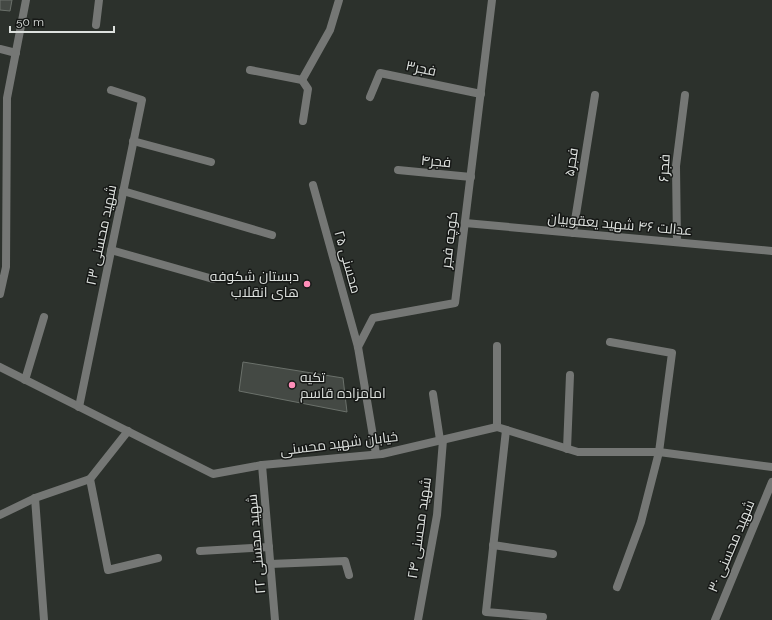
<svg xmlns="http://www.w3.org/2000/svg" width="772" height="620" font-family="Raleway,Cairo,sans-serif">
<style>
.building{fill:#444944;stroke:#6b716b}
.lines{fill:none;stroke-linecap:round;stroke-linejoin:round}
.minor{stroke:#757775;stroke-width:8}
.poi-dot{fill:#ff8eb9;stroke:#161816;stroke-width:1.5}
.labels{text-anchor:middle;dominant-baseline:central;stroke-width:3;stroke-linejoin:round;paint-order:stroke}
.street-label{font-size:14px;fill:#dde1de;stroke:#161816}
.poi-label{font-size:14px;fill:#dde1de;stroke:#161816;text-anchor:end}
</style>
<rect width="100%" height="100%" fill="#2c312c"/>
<g class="building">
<path d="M0,0h12l-2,11 -10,-1z"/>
<path d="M243,362l100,16 4,34 -108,-21z"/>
</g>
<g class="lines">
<g class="minor">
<path d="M96,25l3,-25"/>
<path d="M0,49l16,4"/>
<path d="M250,70l52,10 6,9 -5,32"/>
<path d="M302,80l28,-50 9,-30"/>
<path d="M370,97l10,-24 101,21"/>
<path d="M133,141l78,21"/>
<path d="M398,170l73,7"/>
<path d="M313,185l45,162 18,107"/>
<path d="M123,191l149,44"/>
<path d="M465,223l307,28"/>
<path d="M573,233l22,-138"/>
<path d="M677,242l-1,-76 9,-71"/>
<path d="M111,250l102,29"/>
<path d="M0,294l6,-27 1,-169 19,-98"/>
<path d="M610,342l62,11 -13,99 -18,70 -24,65"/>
<path d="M497,346v81"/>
<path d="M358,347l15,-29 82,-15 37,-303"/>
<path d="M0,367l213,107 49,-9 120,-11 115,-27 81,25h81l113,15"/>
<path d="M25,380l19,-63"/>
<path d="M433,394l7,46"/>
<path d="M79,407l63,-307 -31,-10"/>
<path d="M506,430l-20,182 57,5"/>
<path d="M567,449l3,-74"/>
<path d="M262,465l13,155"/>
<path d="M90,479l18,91 50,-12"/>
<path d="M35,498l9,122"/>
<path d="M0,515l35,-17 55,-19 38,-48"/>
<path d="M493,545l60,9"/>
<path d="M200,551l69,-4"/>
<path d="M270,564l75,-3 4,14"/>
<path d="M418,620l19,-105 6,-75"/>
<path d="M715,620l57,-138"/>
</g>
</g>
<g class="poi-dot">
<circle cx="307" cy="284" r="4"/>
<circle cx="292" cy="385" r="4"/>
</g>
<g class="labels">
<g class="street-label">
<text transform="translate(421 68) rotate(12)">فجر۳</text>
<text transform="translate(436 161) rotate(5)">فجر۴</text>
<text transform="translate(571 162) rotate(-81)">فجر۵</text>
<text transform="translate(664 168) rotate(-87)">فجر۶</text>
<text transform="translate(620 224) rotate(5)">عدالت ۴۶ شهید یعقوبیان</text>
<text transform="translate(101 235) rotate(-78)">شهید محسنی ۲۳</text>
<text transform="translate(449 240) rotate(-83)">کوچه فجر</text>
<text transform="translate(348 262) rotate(74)">محسنی ۲۵</text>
<text transform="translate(339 443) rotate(-7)">خیابان شهید محسنی</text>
<text transform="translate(419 528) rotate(-82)">شهید محسنی ۲۴</text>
<text transform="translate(256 544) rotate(-95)">شهید محسنی ۲۲</text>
<text transform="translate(731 546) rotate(-67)">شهید محسنی ۳۰</text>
</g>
<g class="poi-label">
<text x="299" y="276">دبستان شکوفه<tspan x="299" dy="16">های انقلاب</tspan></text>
<text x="300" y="377" text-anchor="start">تکیه<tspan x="300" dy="16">امامزاده قاسم</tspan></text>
</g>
</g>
<path d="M10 26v6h104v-6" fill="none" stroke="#dde1de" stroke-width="2"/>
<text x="16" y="26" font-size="12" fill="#dde1de" stroke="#161816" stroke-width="3" paint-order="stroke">50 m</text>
</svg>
